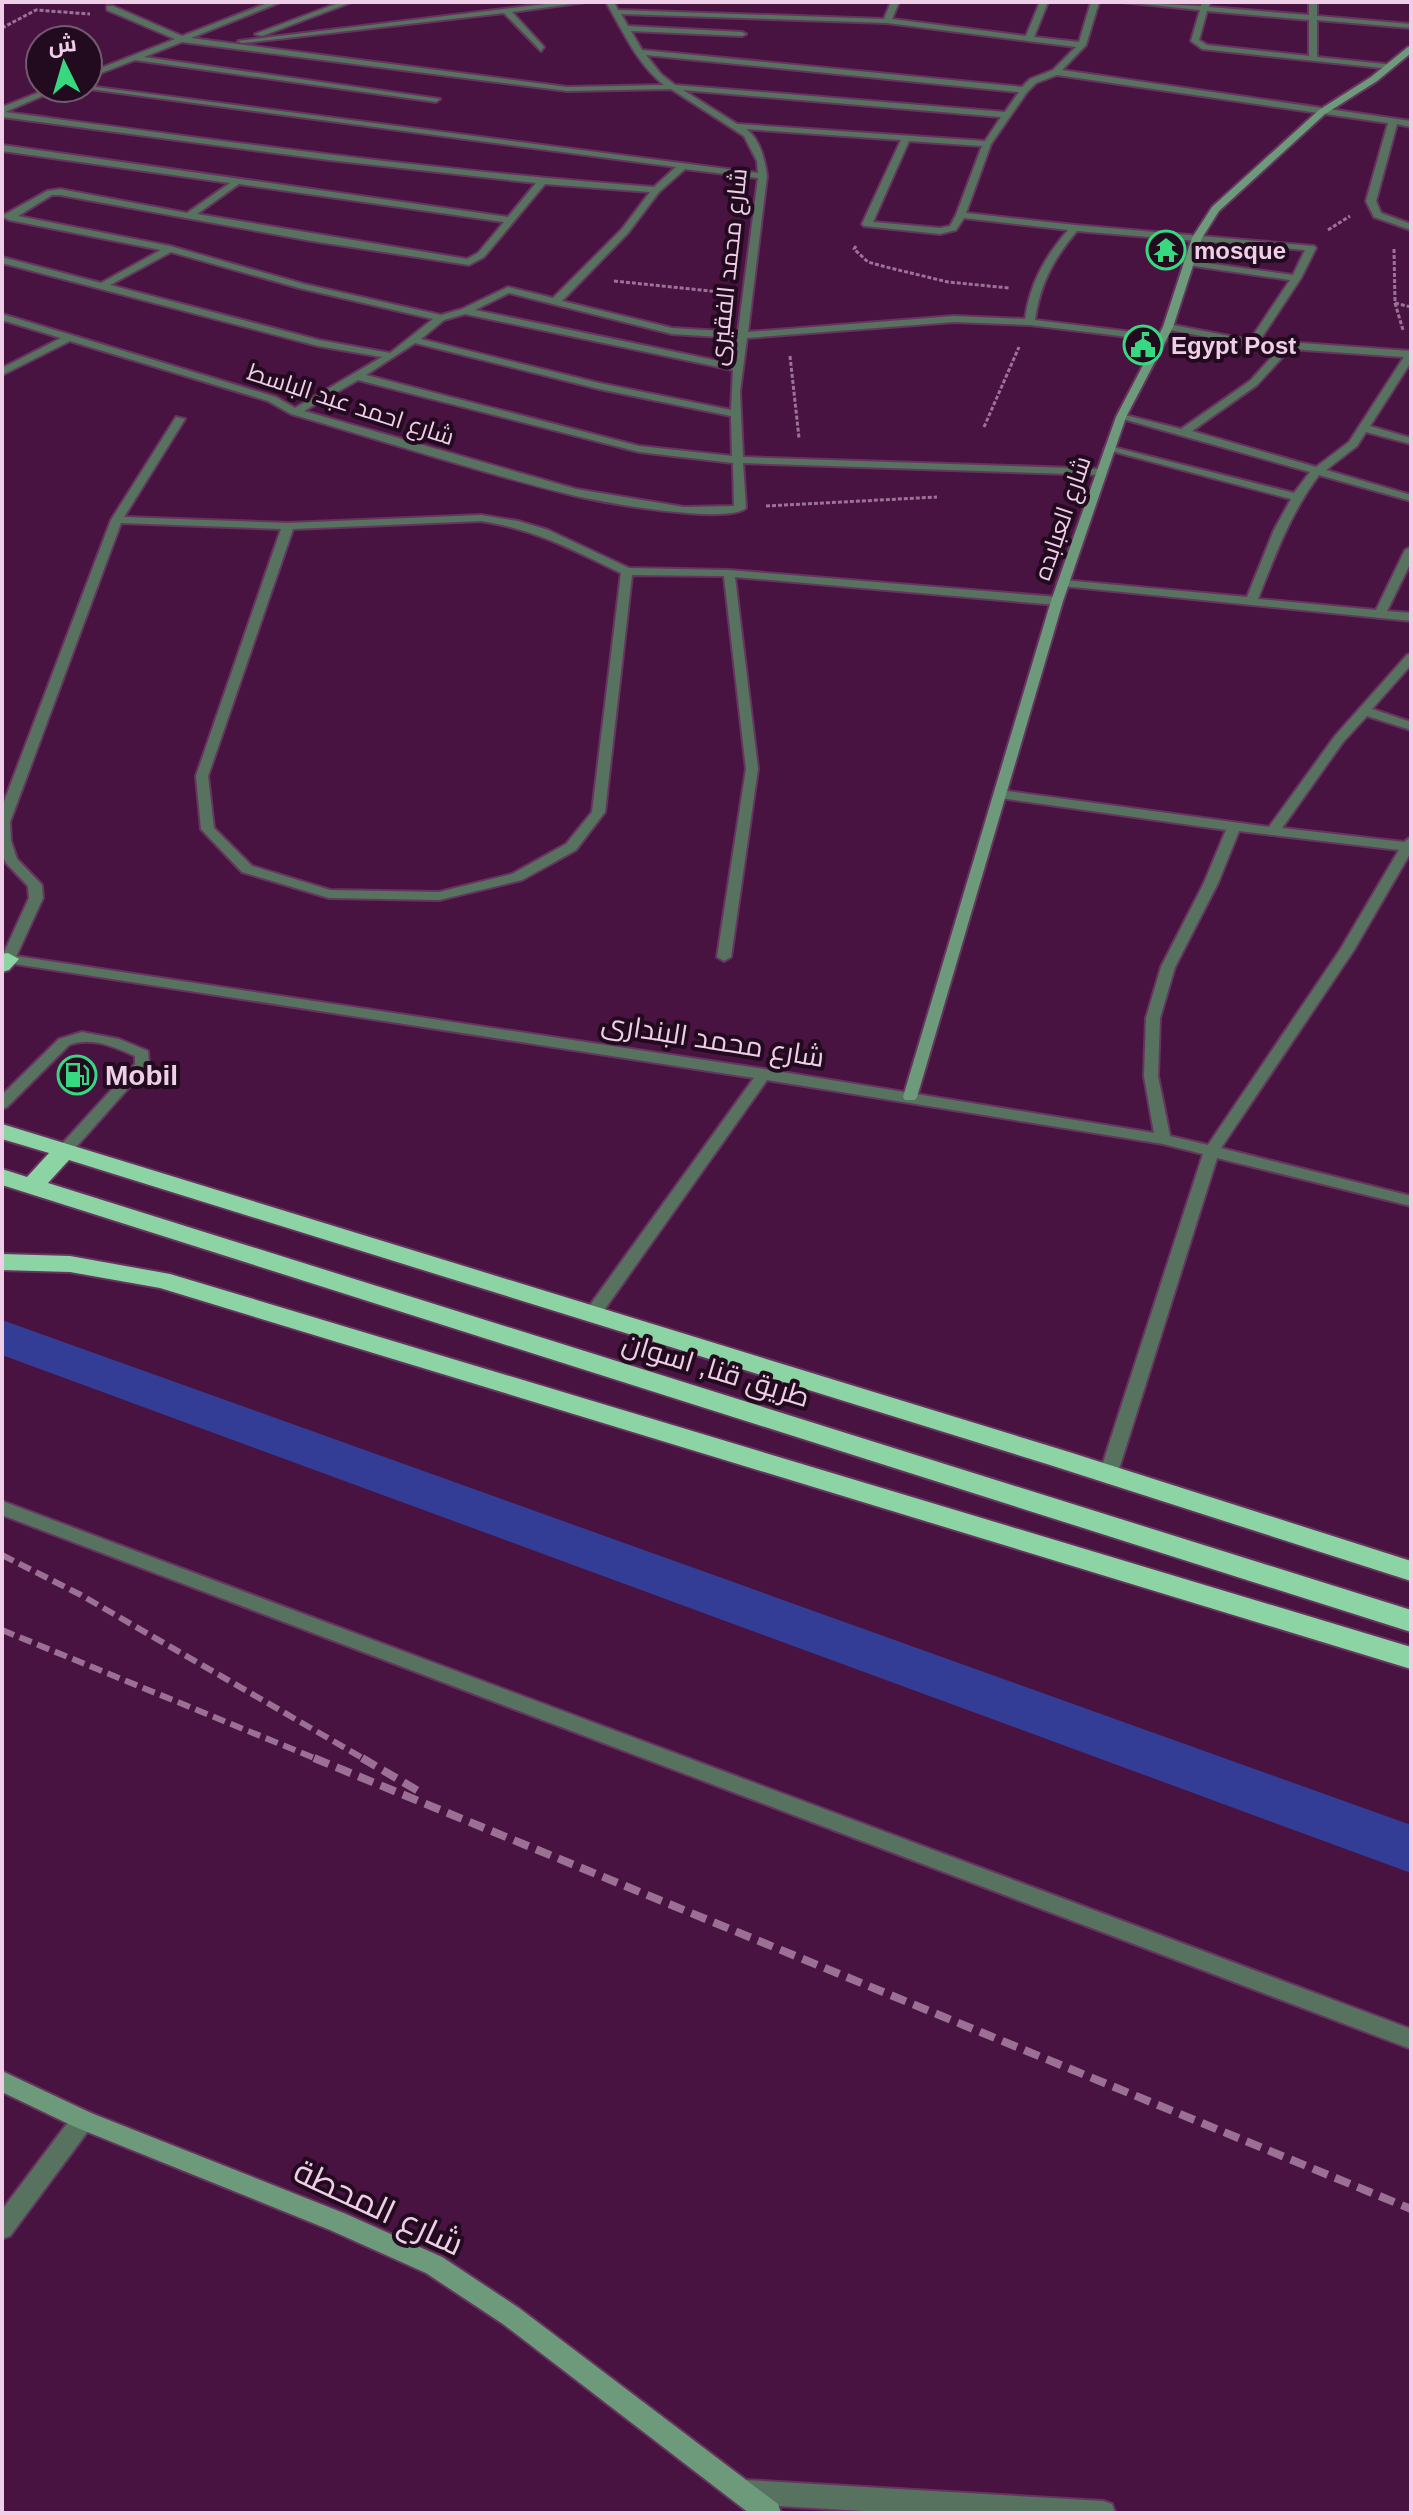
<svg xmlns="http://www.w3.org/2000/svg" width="1413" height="2515" font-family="Arial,Cairo,sans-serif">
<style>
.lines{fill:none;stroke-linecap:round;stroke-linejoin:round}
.canal{fill:#343d96;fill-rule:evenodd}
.lane-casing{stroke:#66355f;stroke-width:4}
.street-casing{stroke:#66355f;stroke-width:4}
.secondary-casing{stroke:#66355f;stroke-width:4}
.highway-casing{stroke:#66355f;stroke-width:4}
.path{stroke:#9d7296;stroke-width:3;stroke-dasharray:4 2;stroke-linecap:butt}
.lane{fill:#57735f;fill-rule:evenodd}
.street{fill:#57735f;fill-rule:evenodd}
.secondary{fill:#6d9a7b;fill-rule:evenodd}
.highway{fill:#8cd4a3;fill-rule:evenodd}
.rail-far1{stroke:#9b7094;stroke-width:6;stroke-dasharray:13 6;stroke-linecap:butt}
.rail{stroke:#9b7094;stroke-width:8;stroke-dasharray:16 8;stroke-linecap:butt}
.labels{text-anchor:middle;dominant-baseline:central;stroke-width:8;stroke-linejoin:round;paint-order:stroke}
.far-poi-label{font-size:24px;font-weight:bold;fill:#efcee8;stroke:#220b1e;text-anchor:start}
.far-street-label{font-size:24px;fill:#efcee8;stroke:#220b1e}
.street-label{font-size:28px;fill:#efcee8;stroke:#220b1e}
.poi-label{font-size:28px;font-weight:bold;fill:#efcee8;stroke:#220b1e;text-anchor:start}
.near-street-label{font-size:34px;fill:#efcee8;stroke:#220b1e}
</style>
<rect width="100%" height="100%" fill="#481341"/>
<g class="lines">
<path class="canal" d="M2,1320l1409,505v48l-1409,-518z"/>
<defs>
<g id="lane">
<path d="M176,417l9,2 -61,98 164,6 193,-8 37,6 30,9 81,38 100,2 328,27 6,4 -6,4 -322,-28 23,192 -27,188 -7,4 -7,-4 29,-188 -22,-193 -92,-1 -27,237 -29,38 -54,30 -83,20 -110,-2 -87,-26 -41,-43 -5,-53 85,-247 -160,-6 -111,299 1,19 6,18 25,26 1,13 -28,61 -2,3h-10l-1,-5 27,-59 -1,-12 -22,-23 -4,-9v-47l109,-287zM481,521c56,9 90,28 140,52l-29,239 -26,32 -54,30 -73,18 -109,-2 -78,-24 -38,-38 -6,-52 85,-247z"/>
<path d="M82,1032l37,7 29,12 1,14 -80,90 -5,1 -8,-5 3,-4 76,-83v-8c-20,-9 -44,-20 -66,-11l-62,62 -5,2v-14l57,-56z"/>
</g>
<g id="street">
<path d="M270,2h11l-90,36 376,49 97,-2c-27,-21 -41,-54 -58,-83h8l4,8 266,9 7,-17h8l-7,17 134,17 14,-34h8l-14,35 45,5 12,-40h8l-13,43 -24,25 349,51v6l-14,-3 -21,77 5,12 30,11v6l-37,-13 -8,-16 22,-78 -331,-48 -21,8 -9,9 -36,52 -25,69 109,12 239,21 2,2 -15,30 -41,62 151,11v11l-41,64 41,12v6l-45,-12 -9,14 -31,24 85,25v6l-92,-26c-28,37 -44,80 -61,124l118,11 29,-60 6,-3v15l-24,49 24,2v8l-348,-35 -6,-3 6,-3 184,17 27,-67 17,-31 -187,-50 5,-3 185,47 16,-21 -194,-55 5,-3 60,15 69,-48 30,-33 -27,-2 -88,-17v-4l3,-1 82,16 40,-60 -103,-15 -5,-3 2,-2 109,15 12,-25 -228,-19c-23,27 -37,52 -42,89l130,16 1,2 -5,3 -131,-16 -76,-3 -207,16 -7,53 3,66 359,12 5,3 -5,3 -359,-12 3,45c-20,17 -145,-6 -174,-13 -94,-23 -187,-54 -281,-81l-23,-13 -198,-60 -68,34v-7l59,-30 -59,-18v-6l274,83 19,11 87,-51 -64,-11 -316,-83v-6l99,26 60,-33 -152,-30 -7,-4 45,-25 13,-2 127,24 43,-30 -228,-32v-6l506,72 28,-34 -207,-23 -327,-43v-10l48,-19h11l-56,24c216,29 431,59 649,75l22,-20 -594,-79h6v-2l670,87 -1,-12 -13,-25 -73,-47 -104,2 -385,-49 -38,15 296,42 -4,3 -301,-42 -47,18v-5l87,-34 -68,-29v-4h6l69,30zM621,14l266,9 189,24 -23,23 -23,9 -8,8 -380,-37 -11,-19 111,5 4,-2 -4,-2 -114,-6zM646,55l373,37 -14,20 -330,-27 -14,-11zM683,90l318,27 -16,24 -248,-17zM746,129l155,11 -39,84 2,2 76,8 16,-4 8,-12 104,12c-23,27 -38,53 -43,89l-71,-3 -206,16 19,-156c-2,-16 -7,-37 -21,-47zM909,141l73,5 -26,69 -6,11 -10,2 -67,-6zM685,169l73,9 -20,154 -66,-4 -110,-27 66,-68 31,-41zM239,184l265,38 -26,31 -11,6 -270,-45zM545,184l105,8 -28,37 -69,69 -45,-11 -46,22 -21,6 -137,-31 -134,-38 -152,-30 34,-21h8l252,46 157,24 15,-8zM171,252l128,36 134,31 -43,34 -71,-13 -209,-55zM509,293l163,41 65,4 -4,26 -258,-54zM465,314l268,56 -2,40 -132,-27 -178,-44 23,-19zM415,343l184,46 132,27 1,40 -93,-10 -273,-71zM1290,349l114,8 -55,85 -33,25 -124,-36 65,-46zM358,380l281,72 94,11 1,43 -50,1 -108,-18 -272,-78z"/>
<path d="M341,2h11l-90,34 -7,-2z"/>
<path d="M562,2h24l-74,10 32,35 -3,4 -37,-38 -262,30 -4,-2z"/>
<path d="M1123,2l78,4 1,-4h8l-1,5 100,8v-13h8v14l94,8v4l-94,-8v37l77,8 -3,4 -189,-20 -11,-8 9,-31zM1207,11l102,9v36l-102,-11 -8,-5z"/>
<path d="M1411,654v11l-39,44 39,13v8l-44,-14 -24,26 -61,86 122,14 7,-5v15l-57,98 -133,198 190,48v10l-194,-48 -99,314 -3,5h-12l-3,-5 103,-318 -40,-10 -396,-64 -170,240 -6,2 -8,-6 2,-4 169,-234 -752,-116v-8l762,115 390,64 -10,-57 2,-58 15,-51 43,-84 22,-53 -226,-32 -6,-4 6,-4 269,37 66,-91 72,-81zM1239,831l160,19 -59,100 -132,195 -38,-9 -12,-60 2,-58 15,-51 43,-84z"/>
<path d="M2,1501l1409,528v20l-1409,-534z"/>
<path d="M83,2110l8,3 3,7 -3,7 -81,109 -8,3v-29l73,-97z"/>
<path d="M746,2480l357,21 9,3 3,9h-218l-151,-9 -9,-3 -3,-9 3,-9z"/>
</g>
<g id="secondary">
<path d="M1408,47h3v6l-34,28 -52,33 -106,97 -17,27 -29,89 -47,90 -63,184 -146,496 -2,3h-10l-2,-3 148,-496 65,-184 47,-90 29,-89 20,-31 107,-97 52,-33z"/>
<path d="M2,2071l89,42 255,101 96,43 77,51 259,196 3,9h-32l-246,-189 -77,-51 -96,-43 -255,-103 -73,-35z"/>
</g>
<g id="highway">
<path d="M8,953l11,6 -10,11 -7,2v-18z"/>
<path d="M2,1124l1067,328 342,109v20l-361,-116 -981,-305 -21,23 1363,427v22l-1409,-447v-16l25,8 22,-24 -47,-14z"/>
<path d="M2,1254l68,2 100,18 1241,373v22l-1251,-381 -90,-16 -68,-2z"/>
</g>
</defs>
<use href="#lane" class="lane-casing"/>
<use href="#street" class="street-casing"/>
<use href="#secondary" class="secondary-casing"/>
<use href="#highway" class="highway-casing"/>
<g class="path">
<path d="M2,28l34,-18 54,4"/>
<path d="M1328,230l22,-14"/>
<path d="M856,246l-2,3 14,13 18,5 62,15 61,6"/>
<path d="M1394,249l1,54 8,27"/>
<path d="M614,281l106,11"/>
<path d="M1395,303l16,4"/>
<path d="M790,356l9,82"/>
<path d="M984,427l35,-80"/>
<path d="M766,506l171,-9"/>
</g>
<use href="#lane" class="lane"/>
<use href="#street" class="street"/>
<use href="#secondary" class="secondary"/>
<use href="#highway" class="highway"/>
<g class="rail-far1">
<path d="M2,1555l79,40 285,165"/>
<path d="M2,1630l317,130"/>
</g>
<g class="rail">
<path d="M314,1758l1097,451"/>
<path d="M362,1758l58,34"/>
</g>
</g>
<defs>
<symbol id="temple-ring" viewBox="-11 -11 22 22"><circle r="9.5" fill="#220b1e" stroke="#37d880" stroke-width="1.5"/><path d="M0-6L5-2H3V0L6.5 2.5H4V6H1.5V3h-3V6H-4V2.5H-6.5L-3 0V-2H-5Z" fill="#37d880"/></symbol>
<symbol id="civic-ring" viewBox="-11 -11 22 22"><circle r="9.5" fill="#220b1e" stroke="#37d880" stroke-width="1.5"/><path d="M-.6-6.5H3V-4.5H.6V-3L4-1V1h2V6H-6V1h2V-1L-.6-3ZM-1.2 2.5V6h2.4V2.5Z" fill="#37d880"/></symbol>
<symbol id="fuel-ring" viewBox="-11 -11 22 22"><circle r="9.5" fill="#220b1e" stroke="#37d880" stroke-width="1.5"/><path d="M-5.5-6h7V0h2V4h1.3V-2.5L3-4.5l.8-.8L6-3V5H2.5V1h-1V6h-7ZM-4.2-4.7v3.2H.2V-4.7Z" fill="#37d880"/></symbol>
</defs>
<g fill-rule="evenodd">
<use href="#temple-ring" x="1144" y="228" width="44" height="44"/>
<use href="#civic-ring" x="1121" y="323" width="44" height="44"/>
<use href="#fuel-ring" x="55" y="1053" width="44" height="44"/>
</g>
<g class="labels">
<g class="far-poi-label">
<text x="1194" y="250">mosque</text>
<text x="1171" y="345">Egypt Post</text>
</g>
<g class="far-street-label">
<text transform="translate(728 267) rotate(-84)">شارع محمد الفقيرى</text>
<text transform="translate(351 404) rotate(18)">شارع احمد عبد الباسط</text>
<text transform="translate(1062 518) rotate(-71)">شارع العبابده</text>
</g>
<g class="street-label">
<text transform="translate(713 1040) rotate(9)">شارع محمد البندارى</text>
<text transform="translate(716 1370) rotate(17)">طريق قنا, اسوان</text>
</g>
<g class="poi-label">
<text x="105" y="1075">Mobil</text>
</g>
<g class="near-street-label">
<text transform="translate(379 2207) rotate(25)">شارع المحطة</text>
</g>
</g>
<rect width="1413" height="2515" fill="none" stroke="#efcee8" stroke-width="8"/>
<g transform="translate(64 64) rotate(355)"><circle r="38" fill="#220b1e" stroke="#74596f" stroke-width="2"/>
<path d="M0-6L14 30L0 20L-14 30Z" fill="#37d880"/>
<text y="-12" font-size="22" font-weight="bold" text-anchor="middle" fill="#efcee8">ش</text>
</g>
</svg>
